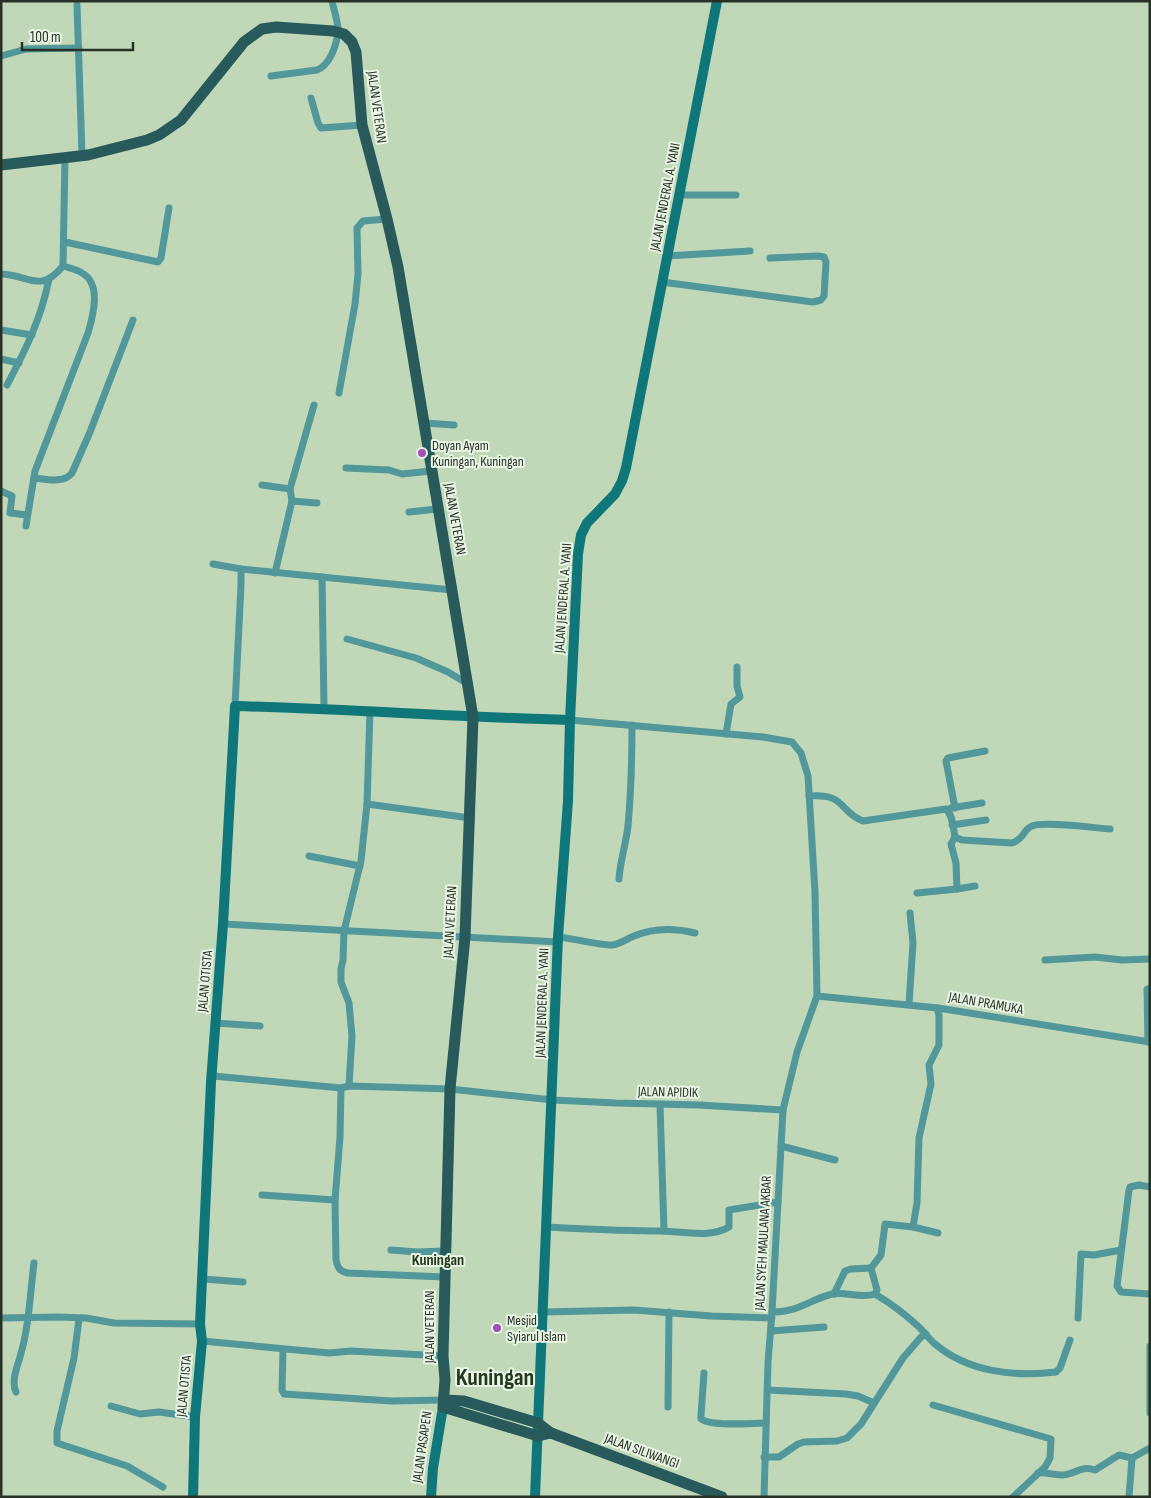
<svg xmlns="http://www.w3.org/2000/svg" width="1151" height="1498" font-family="'Sofia Sans Condensed',sans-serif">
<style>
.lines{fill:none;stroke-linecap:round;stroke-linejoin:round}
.street{stroke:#529799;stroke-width:7}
.secondary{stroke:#0f777a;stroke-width:10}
.primary{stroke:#295a5b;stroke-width:11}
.poi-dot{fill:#a44ebc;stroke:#e8f5e5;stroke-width:2}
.labels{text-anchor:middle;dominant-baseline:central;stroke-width:4;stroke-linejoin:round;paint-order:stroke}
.street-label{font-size:14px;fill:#283125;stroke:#e8f5e5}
.poi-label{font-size:14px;fill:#283125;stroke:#e8f5e5;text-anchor:start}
.quarter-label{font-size:16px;font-weight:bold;fill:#24381e;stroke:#e8f5e5}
.town-label{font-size:24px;font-weight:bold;fill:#24381e;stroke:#e8f5e5}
</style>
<rect width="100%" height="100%" fill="#c0d8b8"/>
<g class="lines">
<g class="street">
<path d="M77,5l5,150"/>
<path d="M1,56l25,-7 53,-1"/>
<path d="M271,76l46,-6c13,-5 19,-24 21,-37 1,-9 -4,-22 -6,-32"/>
<path d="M311,98l7,25 3,5 41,-3"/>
<path d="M679,195h57"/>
<path d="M65,242l93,20 3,-4 8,-50"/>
<path d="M667,256l83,-5"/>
<path d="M1,274c29,1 39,20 62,-8l2,-109"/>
<path d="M662,282l151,20 8,-2 3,-4 2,-34 -2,-5 -6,-1 -48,2"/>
<path d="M1,330l31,5"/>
<path d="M1,359l18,4"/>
<path d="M7,385c19,-36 34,-66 42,-106"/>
<path d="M339,393l16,-89 3,-30 -1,-46 6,-7 24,-2"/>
<path d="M424,423l30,2"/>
<path d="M346,468l43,2 13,4 29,-3"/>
<path d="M34,478c11,1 30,6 38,-5l18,-41 43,-112"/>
<path d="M262,485l28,4"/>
<path d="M1,491l11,5 -2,17 17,2"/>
<path d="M292,501l25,2"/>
<path d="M409,512l28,-3"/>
<path d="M26,526l9,-55 53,-138c5,-17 14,-49 -6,-60 -5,-4 -13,-5 -19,-7"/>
<path d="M213,564l28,5 211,21"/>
<path d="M275,573l17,-72 -2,-12 24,-84"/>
<path d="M322,577l2,131"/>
<path d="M347,639l69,19 32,14 20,12"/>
<path d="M235,706l6,-121v-16"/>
<path d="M570,720l193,17 29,5 9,11 7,23 7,116 2,104 -20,56 -14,58 -11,202 -4,50 -4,135"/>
<path d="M726,734l5,-30 9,-7 -3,-11v-19"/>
<path d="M809,796c37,-3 29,15 54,25l83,-12c7,6 7,19 9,28l7,3 50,3c13,-4 11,-14 20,-17 11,-5 63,2 78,3"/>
<path d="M367,804l103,14"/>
<path d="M951,808l31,-5"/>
<path d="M955,808l-9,-47 2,-3 37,-7"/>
<path d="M952,825l34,-5"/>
<path d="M955,837l-4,7 5,19 1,26 18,-3"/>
<path d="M309,856l51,10"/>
<path d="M619,879c1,-18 7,-35 9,-53 3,-34 4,-67 4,-101"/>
<path d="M917,893l40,-4"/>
<path d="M223,924l335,18"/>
<path d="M558,937c14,1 44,9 54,8 9,-1 14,-6 22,-9 19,-8 41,-8 61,-3"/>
<path d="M1045,960l50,-3 27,3 28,-1"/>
<path d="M817,996l121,12 212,34"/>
<path d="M909,1004l4,-61 -3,-30"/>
<path d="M215,1023l45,3"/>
<path d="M1148,1042l-1,-53 3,-1"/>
<path d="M213,1076l128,12 8,-2 101,3 103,11 63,3 83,2 84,5"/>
<path d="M349,1086l3,-50 -3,-33 -8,-21v-13l2,-9 1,-29 17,-70 6,-57 3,-93"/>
<path d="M341,1088l-1,49 -5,63 1,60c2,8 3,11 12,13l96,4"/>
<path d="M660,1104l4,127"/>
<path d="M781,1146l54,14"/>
<path d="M1150,1187l-11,-2 -9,2 -1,3 -12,96 4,6 29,2"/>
<path d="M262,1195l73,5"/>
<path d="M548,1227c39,2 77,4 116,4 20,1 47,7 65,-4v-17l49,-8"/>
<path d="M913,1227l4,-24 2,-65 12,-54 -2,-19 10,-20v-30l-2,-7"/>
<path d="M391,1250l26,2 28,-1"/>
<path d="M203,1279l40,3"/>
<path d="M834,1294l11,-23 6,-2 20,-1"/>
<path d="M875,1294c17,10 30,20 44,33 5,5 10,12 16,17 33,28 79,33 121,28l4,-4 10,-28"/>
<path d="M543,1312l91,-2 77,6 61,2"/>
<path d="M772,1312c27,0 37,-12 60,-18 14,-3 28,5 43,0l2,-4 -6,-22 10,-13 4,-31 28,3 25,6"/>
<path d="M1,1318l57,-1 28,1 28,5 86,1"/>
<path d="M1078,1318l3,-64 13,1 27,-5"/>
<path d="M79,1319l-5,39 -17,73v12l70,23 36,21"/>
<path d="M771,1331l53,-4"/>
<path d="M202,1341l127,12 22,-2 92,5"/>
<path d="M1150,1346v67"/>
<path d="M283,1350l-1,40 2,4 107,7 53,-1"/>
<path d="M704,1373l-3,42v4c11,8 50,4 65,4"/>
<path d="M768,1390l78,4 12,2 16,7"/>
<path d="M16,1392c-5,-10 1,-25 4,-35 9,-30 10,-62 14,-94"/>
<path d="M933,1405l118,34 -1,19 -5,9 -32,30"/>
<path d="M111,1406l29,8 19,-2 36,5"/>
<path d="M668,1407l1,-95"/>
<path d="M764,1457h15l19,-13 6,-2 33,-1 10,-3 14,-14 42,-66 18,-21 5,-3"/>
<path d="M1038,1473c8,-1 16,2 25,2 13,-1 18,-10 32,-5l24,-15 13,3 18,-10"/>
<path d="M1129,1497l3,-39"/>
</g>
<g class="secondary">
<path d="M193,1497l2,-80 7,-76 -2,-17 11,-242 12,-158 12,-218c111,3 223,11 335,14"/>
<path d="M431,1497l2,-29 10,-61"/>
<path d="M535,1497l23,-560 10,-136 2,-81 8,-166 3,-19 6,-12 28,-29 7,-13 4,-13 91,-467"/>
</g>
<g class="primary">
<path d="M1,165l87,-10 59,-15 12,-5 22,-15 63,-78 18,-13 14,-2 57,4 11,3 8,8 4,10 6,73 25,94 11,48 75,450 -8,220 -15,152 -7,267 2,24 -2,27 95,29 13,-3"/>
<path d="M444,1400l20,1 74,22 13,10 171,64"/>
</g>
</g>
<g class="poi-dot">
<circle cx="422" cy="453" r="5"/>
<circle cx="497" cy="1328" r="5"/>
</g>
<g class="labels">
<g class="street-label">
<text transform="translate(377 107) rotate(82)">JALAN VETERAN</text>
<text transform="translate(665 197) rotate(-79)">JALAN JENDERAL A. YANI</text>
<text transform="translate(455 519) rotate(80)">JALAN VETERAN</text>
<text transform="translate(563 598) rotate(-86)">JALAN JENDERAL A. YANI</text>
<text transform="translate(450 922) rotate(-87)">JALAN VETERAN</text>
<text transform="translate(205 981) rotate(-85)">JALAN OTISTA</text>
<text transform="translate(542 1003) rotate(-88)">JALAN JENDERAL A. YANI</text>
<text transform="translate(986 1003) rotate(10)">JALAN PRAMUKA</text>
<text transform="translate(668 1092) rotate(1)">JALAN APIDIK</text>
<text transform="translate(763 1243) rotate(-87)">JALAN SYEH MAULANA AKBAR</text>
<text transform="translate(429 1327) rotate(-90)">JALAN VETERAN</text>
<text transform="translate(184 1386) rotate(-85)">JALAN OTISTA</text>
<text transform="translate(422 1447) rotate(-82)">JALAN PASAPEN</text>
<text transform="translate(642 1451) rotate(20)">JALAN SILIWANGI</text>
</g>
<g class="poi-label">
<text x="432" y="445">Doyan Ayam<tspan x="432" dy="16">Kuningan, Kuningan</tspan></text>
<text x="507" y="1320">Mesjid<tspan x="507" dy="16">Syiarul Islam</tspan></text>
</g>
<g class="quarter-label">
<text x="438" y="1260">Kuningan</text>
</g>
<g class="town-label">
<text x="495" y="1377">Kuningan</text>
</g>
</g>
<rect width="1151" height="1498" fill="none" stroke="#283125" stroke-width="5"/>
<path d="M22 42v8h111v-8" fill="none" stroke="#283125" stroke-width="2.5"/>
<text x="30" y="42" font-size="15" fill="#283125" stroke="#e8f5e5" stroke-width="4" paint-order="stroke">100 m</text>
</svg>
